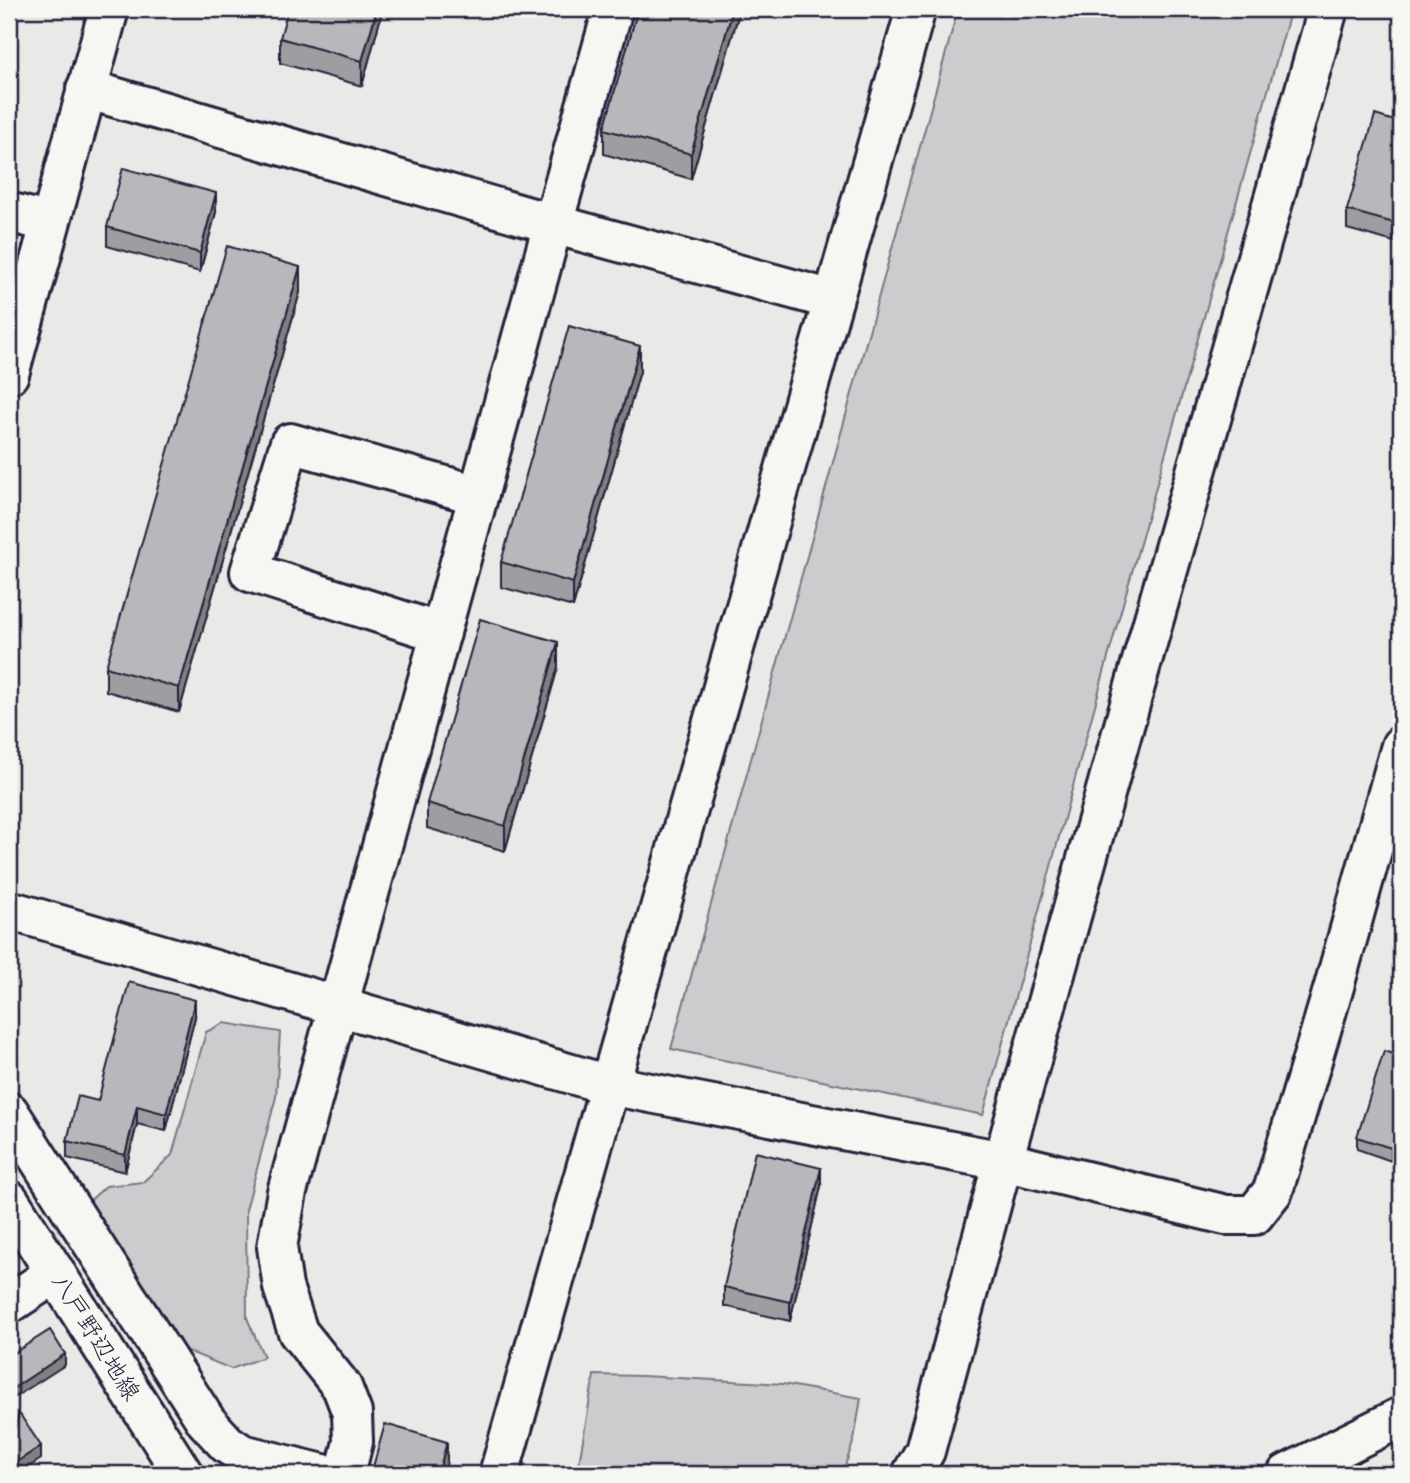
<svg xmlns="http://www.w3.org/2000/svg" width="1410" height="1483" font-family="'Shantell Sans','Klee One',sans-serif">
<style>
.green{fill:#ccccce;stroke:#777784;stroke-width:2}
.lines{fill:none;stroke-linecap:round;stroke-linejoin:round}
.minor-casing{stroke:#22223b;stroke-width:44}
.major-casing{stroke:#22223b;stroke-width:44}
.minor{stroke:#f6f6f2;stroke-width:38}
.major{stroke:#f6f6f2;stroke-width:38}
.wall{fill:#9e9ea2;stroke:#22223b;stroke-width:2}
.shaded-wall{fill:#818184;stroke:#22223b;stroke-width:2}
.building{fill:#b8b8bc;stroke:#22223b;stroke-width:2}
.labels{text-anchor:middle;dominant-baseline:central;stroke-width:7;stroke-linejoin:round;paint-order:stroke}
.street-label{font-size:24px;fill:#22223b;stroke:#f6f6f2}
</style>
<rect width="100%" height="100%" fill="#e9e9e7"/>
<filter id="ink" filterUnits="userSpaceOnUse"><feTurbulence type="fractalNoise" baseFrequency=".0143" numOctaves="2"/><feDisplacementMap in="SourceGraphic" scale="14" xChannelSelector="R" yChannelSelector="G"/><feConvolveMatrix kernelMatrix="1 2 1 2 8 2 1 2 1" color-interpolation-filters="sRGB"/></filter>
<g filter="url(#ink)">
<g class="green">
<path d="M958,9h333l-176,623 -132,483 -312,-66z"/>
<path d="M224,1023l56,9 -4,65 -30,113 1,108 17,39 -33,12 -51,-21 -95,-143 21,-19 37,-4 29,-27 34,-123z"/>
<path d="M594,1375l49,1 140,8 78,14 -7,42 -12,34h-206l-57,-11z"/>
</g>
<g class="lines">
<defs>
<g id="minor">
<path d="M86,89l467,135 280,76"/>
<path d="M9,212l41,11"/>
<path d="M9,374l100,-365"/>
<path d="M441,633l-191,-61 40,-129 188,52"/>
<path d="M9,910l600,175 394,76 223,54h28l19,-24 60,-201 68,-244"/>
<path d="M9,1112l197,309 21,23 15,10 81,20"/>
<path d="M9,1304l47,-31"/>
<path d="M345,1474l8,-32 -1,-29 -10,-26 -44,-55 -15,-45 -6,-40 10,-55 266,-968 60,-215"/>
<path d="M499,1474l417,-1465"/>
<path d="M912,1474l13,-23 78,-290 137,-493 188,-659"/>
<path d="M1287,1474l114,-57"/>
</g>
<path id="major" d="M9,1200l174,274"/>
</defs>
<use href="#minor" class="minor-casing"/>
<use href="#major" class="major-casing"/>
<use href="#minor" class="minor"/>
<use href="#major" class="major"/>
</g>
<g class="wall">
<path d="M383,9l-21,77 -82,-23v-25z"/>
<path d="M638,9h102l-49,170 -87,-25v-25z"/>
<path d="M1401,123l-7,119 -47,-13v-19z"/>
<path d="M216,212l-16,60 -93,-26v-19z"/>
<path d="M300,292l-121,420 -73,-21v-24z"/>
<path d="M640,371l-67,236 -72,-20v-25z"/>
<path d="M558,667l-53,184 -78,-23v-25z"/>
<path d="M195,1017l-29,114 -29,-7 -12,48 -58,-14v-17l31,-40z"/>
<path d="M1401,1057l-10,104 -34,-12v-12z"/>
<path d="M821,1186l-31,135 -66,-15v-19z"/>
</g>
<g class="shaded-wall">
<path d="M377,9h6l-21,77v-25z"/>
<path d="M733,9h7l-49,170v-25z"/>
<path d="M216,193v19l-16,60v-19z"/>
<path d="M1401,198v19l-7,25v-19z"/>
<path d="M300,267v25l-121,420v-24z"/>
<path d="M640,346v25l-67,236v-24z"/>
<path d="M558,642v25l-53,184v-25z"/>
<path d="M195,1000v17l-29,114v-17z"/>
<path d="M137,1106v18l-12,48v-17z"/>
<path d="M1401,1116v13l-10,32v-13z"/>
<path d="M821,1168v18l-31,135v-19z"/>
<path d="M65,1354v11l-56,36v-10z"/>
<path d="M447,1442v19l-3,13h-6z"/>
<path d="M41,1446v13l-23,15h-9v-7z"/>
</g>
<g class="building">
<path d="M288,9h89l-15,52 -82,-23z"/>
<path d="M638,9h95l-42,145 -87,-25z"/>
<path d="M1375,115l26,8v75l-7,25 -47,-13z"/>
<path d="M123,168l93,25 -16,60 -93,-26z"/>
<path d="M227,246l73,21 -121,421 -73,-21z"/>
<path d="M569,326l71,20 -67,237 -72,-21z"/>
<path d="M480,619l78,23 -53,184 -78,-23z"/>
<path d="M129,982l66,18 -29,114 -29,-8 -12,49 -58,-14 11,-45 20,5z"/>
<path d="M1384,1051l17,6v59l-10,32 -34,-11z"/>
<path d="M755,1152l66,16 -31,134 -66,-15z"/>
<path d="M50,1330l15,24 -56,37v-35z"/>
<path d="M19,1413l22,33 -32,21v-18z"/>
<path d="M385,1424l62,18 -9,32h-67z"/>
</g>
</g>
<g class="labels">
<g class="street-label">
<text transform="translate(96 1337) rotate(58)">八戸野辺地線</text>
</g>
</g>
<rect width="1410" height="1483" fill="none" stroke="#f6f6f2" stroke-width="35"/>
<rect x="18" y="18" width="1375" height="1448" fill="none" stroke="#22223b" stroke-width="2.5" filter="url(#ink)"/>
</svg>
